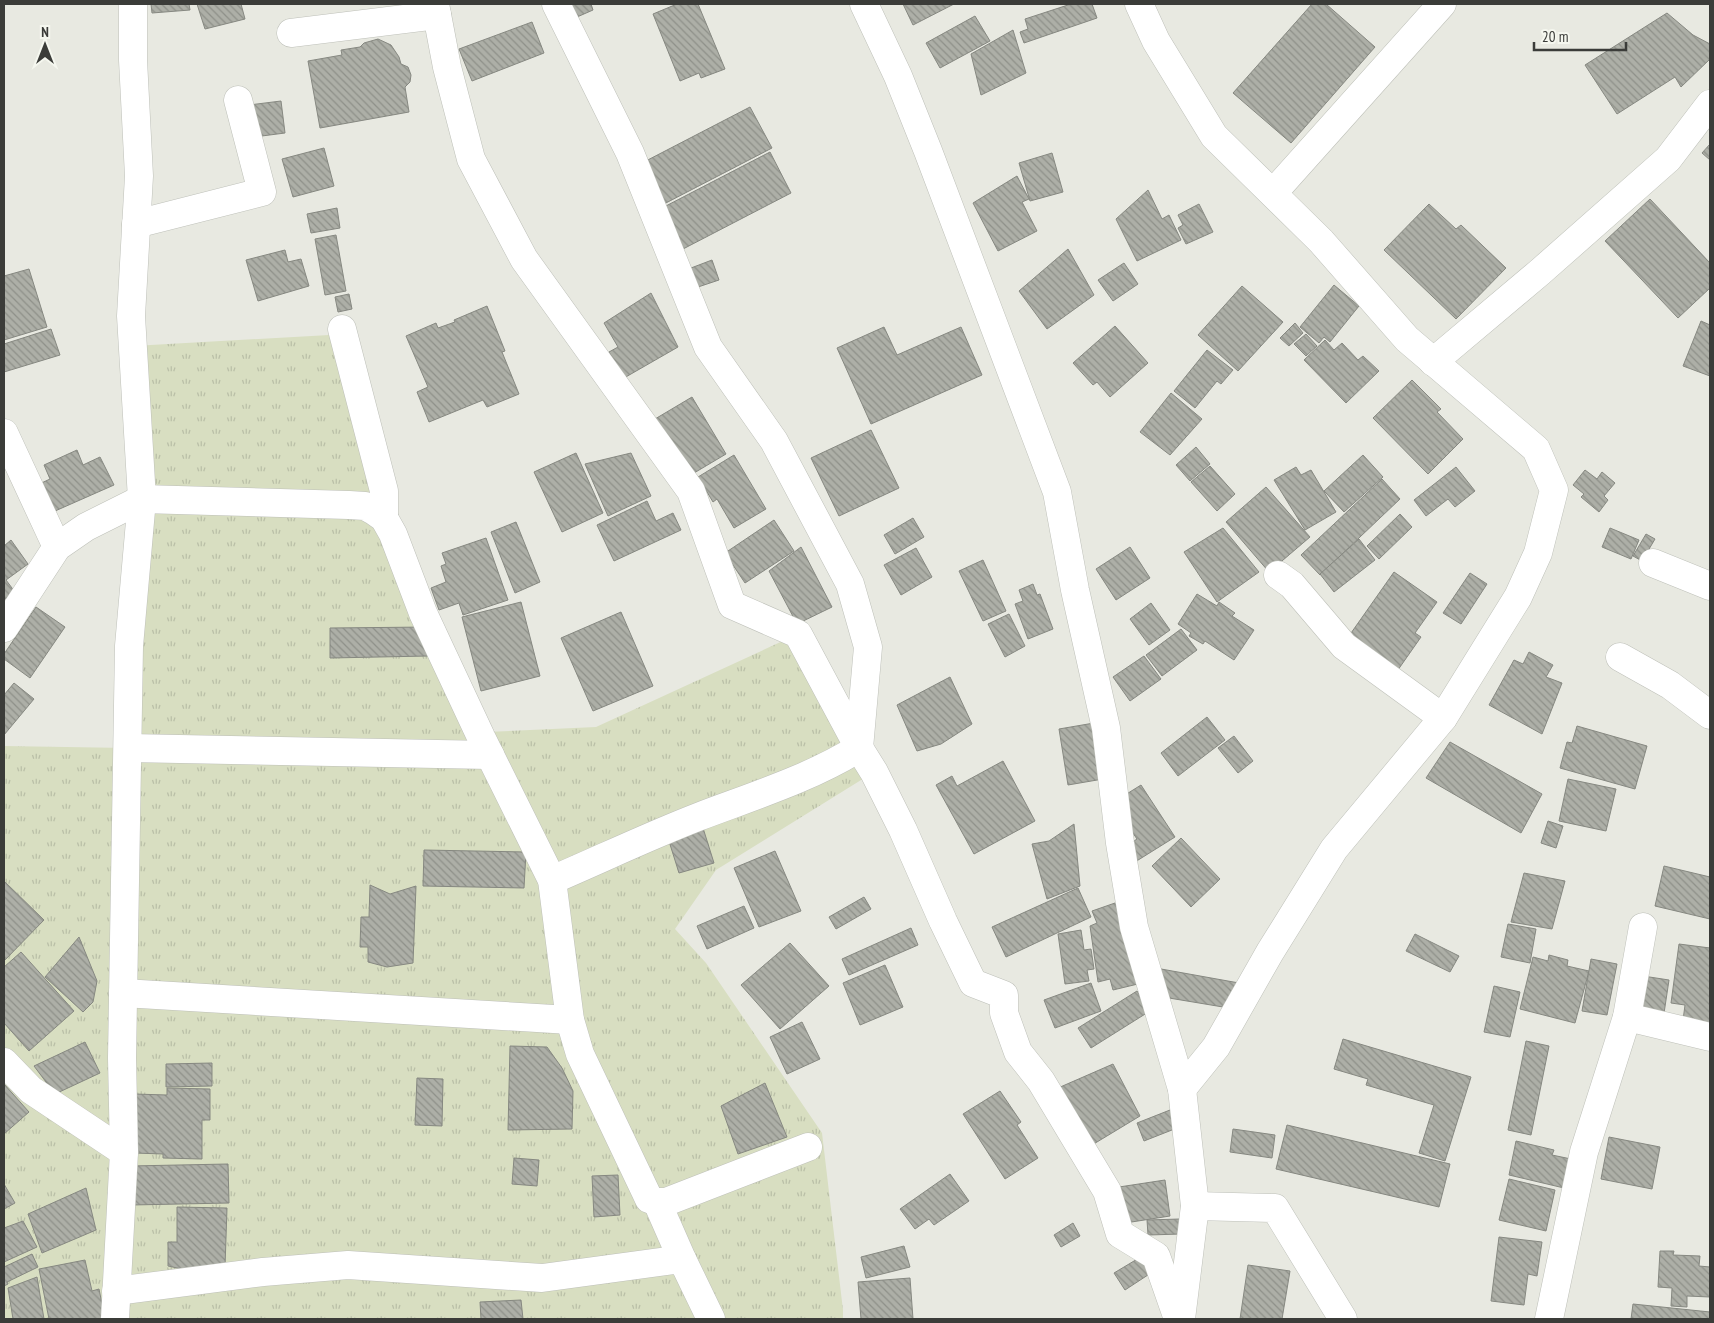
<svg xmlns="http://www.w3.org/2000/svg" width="1714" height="1323" font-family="'PT Sans Narrow',sans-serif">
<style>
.grass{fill:url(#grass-tufts)}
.building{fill:url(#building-back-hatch);stroke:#868881}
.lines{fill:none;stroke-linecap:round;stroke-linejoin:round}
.street-casing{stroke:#bec0b9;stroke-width:29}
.street{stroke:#fff;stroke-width:28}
</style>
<defs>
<pattern id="grass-tufts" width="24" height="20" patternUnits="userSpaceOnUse" patternTransform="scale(1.25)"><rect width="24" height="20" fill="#d8dec1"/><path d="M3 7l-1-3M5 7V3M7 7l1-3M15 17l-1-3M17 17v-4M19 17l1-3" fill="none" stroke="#babfa7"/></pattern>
<pattern id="building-back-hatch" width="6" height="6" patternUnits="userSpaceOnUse" patternTransform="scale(1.25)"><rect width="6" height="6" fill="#adafa7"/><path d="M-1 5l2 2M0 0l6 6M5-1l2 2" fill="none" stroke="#8e9089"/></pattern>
</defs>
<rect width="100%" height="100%" fill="#e8e9e1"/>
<path class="grass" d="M347,334l39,157 100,241 110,-5 202,-93 76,138 -158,98 -41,59 31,34 116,170 21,177v9h-839v-573l124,2 5,-402z"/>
<g class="building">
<path d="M151,4h38l1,6 -38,3z"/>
<path d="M197,4h44l4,15 -40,10z"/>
<path d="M571,4h20l2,6 -16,7z"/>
<path d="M677,4h21l27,65 -24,9 -2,-5 -19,8 -27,-67z"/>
<path d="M903,4h51l-41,21z"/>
<path d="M1071,4h21l5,14 -73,25 -4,-11 8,-3 -3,-10z"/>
<path d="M1312,4h14l49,43 -84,96 -58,-50z"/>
<path d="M1667,13l26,22 17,9v15l-29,28 -6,-10 -58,37 -32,-49z"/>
<path d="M975,16l15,25 -50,27 -14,-25z"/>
<path d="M532,22l12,31 -72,28 -13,-32z"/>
<path d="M1013,30l13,43 -45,22 -10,-41z"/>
<path d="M378,39l13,6 8,12 2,7 7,3 3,8 -1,7 -5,5 4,25 -89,16 -12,-67 34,-6 -1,-5 19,-3 4,-4z"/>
<path d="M281,101l4,32 -31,4 -5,-32z"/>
<path d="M750,107l22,41 -110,57 -22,-41z"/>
<path d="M1710,144v16l-8,-7z"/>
<path d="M324,148l10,38 -41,11 -11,-38z"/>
<path d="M770,152l21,41 -108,56 -21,-41z"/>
<path d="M1052,153l11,39 -33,9 -11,-38z"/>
<path d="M1017,176l12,23 -7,3 15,29 -39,20 -25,-48z"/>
<path d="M1148,190l14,29 7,-4 12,25 -44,21 -21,-42z"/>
<path d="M1650,199l60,64v25l-32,30 -73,-77z"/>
<path d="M1199,204l14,28 -27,12 -8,-16 5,-3 -5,-10z"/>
<path d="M1429,204l27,25 5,-4 45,43 -50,51 -72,-69z"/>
<path d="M337,208l3,20 -29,5 -4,-19z"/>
<path d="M336,235l10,56 -21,4 -10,-56z"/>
<path d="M1068,249l26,46 -47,34 -28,-38z"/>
<path d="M285,250l3,12 13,-3 8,27 -51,15 -12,-41z"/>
<path d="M712,260l7,20 -21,7 -7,-19z"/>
<path d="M1124,263l14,21 -25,17 -15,-21z"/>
<path d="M29,269l18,58 -43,13v-64z"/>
<path d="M1334,285l25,21 -29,36 -6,-5 -5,6 -19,-16z"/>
<path d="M1242,286l41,36 -45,49 -40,-36z"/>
<path d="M651,293l27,54 -54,31 -15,-26 9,-5 -14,-24z"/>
<path d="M349,294l3,15 -14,3 -3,-15z"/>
<path d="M487,306l18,45 -3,1 17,42 -32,13 -4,-7 -54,22 -12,-30 11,-5 -22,-51 30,-13 2,5 17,-6 -1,-2z"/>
<path d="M1701,321l9,4v51l-27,-10z"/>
<path d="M1295,323l8,10 -14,13 -9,-8z"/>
<path d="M1115,326l33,37 -38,34 -13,-15 -4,3 -20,-22z"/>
<path d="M884,327l13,28 64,-28 21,48 -111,49 -34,-76z"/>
<path d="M51,329l9,26 -56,17v-28z"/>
<path d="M1306,334l11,12 -11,10 -12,-12z"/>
<path d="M1325,340l9,10 8,-7 16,17 5,-4 16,15 -33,32 -42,-43z"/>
<path d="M1207,350l26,20 -12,14 -4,-3 -22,27 -21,-17z"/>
<path d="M1412,380l29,29 -4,3 26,27 -35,35 -55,-56z"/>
<path d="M1171,393l31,26 -32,36 -30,-23z"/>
<path d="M692,397l34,57 -37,22 -34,-57z"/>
<path d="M871,430l28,58 -60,28 -28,-58z"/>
<path d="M1196,447l14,17 -20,17 -14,-16z"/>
<path d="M77,450l6,15 17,-8 14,28 -68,30 -13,-28 17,-8 -6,-14z"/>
<path d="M576,453l27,60 -41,19 -28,-60z"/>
<path d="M631,453l20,43 -43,20 -23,-52z"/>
<path d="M734,455l32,54 -32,19 -17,-29 -4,3 -15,-25z"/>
<path d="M1363,455l20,22 -39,35 -20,-21z"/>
<path d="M1210,466l25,28 -18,17 -26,-29z"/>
<path d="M1296,467l5,8 10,-5 25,42 -31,18 -31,-50z"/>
<path d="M1456,467l19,24 -20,16 -7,-8 -22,17 -12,-16z"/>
<path d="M1585,470l12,9 5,-7 13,11 -11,13 4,4 -9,12 -18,-15 3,-3 -11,-9z"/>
<path d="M1382,479l18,20 -80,76 -19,-20z"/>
<path d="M1266,487l44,50 -41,35 -43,-50z"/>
<path d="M647,501l9,20 17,-8 8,17 -67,31 -17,-36z"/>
<path d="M1400,514l12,13 -33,32 -12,-13z"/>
<path d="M913,518l11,19 -29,17 -11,-19z"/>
<path d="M774,520l20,31 -49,32 -20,-30z"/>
<path d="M516,522l24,60 -25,11 -24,-61z"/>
<path d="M1223,528l36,44 -42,30 -33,-50z"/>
<path d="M1610,528l29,12 -8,19 -29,-12z"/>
<path d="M1646,534l9,5 -13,22 -9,-5z"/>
<path d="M486,538l22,62 -45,15 -4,-12 -20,7 -8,-22 15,-6 -5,-16 5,-2 -4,-11z"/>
<path d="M1359,539l16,21 -41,32 -14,-18z"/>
<path d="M11,540l17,24 -22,16 9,12 -11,8v-54z"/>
<path d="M801,547l31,60 -35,17 -28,-53z"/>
<path d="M1130,547l20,31 -34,22 -20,-31z"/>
<path d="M916,548l16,29 -31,18 -17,-30z"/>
<path d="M983,560l23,51 -23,10 -24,-50z"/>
<path d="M1394,572l43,30 -22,31 6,4 -28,40 -49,-34z"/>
<path d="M1470,573l17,11 -26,40 -18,-11z"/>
<path d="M1033,584l4,11 3,-1 13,35 -25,10 -13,-35 8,-3 -4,-11z"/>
<path d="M1197,594l20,12 2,-4 16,11 -3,3 22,14 -20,30 -29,-19 -2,3 -14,-8 2,-3 -13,-9z"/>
<path d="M521,602l19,74 -59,15 -19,-74z"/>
<path d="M1151,603l19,27 -21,15 -19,-26z"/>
<path d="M36,607l29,20 -35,51 -26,-19v-5z"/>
<path d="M621,612l32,74 -60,25 -32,-73z"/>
<path d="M1009,614l16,32 -20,11 -17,-33z"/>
<path d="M428,627v29l-98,2v-30z"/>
<path d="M1181,629l16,21 -35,26 -16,-21z"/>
<path d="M1529,652l24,13 -7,12 16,6 -20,51 -53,-29 25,-45 9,4z"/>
<path d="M1144,656l17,23 -31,22 -17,-24z"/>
<path d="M950,677l22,47 -31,20 -24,7 -20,-46z"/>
<path d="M14,683l20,16 -30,36v-40z"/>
<path d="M1207,717l18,23 -47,36 -17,-23z"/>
<path d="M1094,723l9,56 -35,6 -9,-56z"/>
<path d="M1577,726l70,20 -12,43 -75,-21 7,-26 5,1z"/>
<path d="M1234,736l19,25 -15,12 -20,-25z"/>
<path d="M1450,742l92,52 -21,39 -95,-55z"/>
<path d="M1003,761l32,60 -61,33 -38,-69 16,-9 5,10z"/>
<path d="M1568,779l48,10 -10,42 -47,-10z"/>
<path d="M1141,785l34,52 -40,25 -10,-15 12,-8 -11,-16 -9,-23z"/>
<path d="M1548,821l15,5 -7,22 -15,-5z"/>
<path d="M1074,824l6,62 -33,13 -15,-55 17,-3z"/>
<path d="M703,828l11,35 -35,10 -11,-35z"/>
<path d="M1181,838l39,41 -29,28 -39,-41z"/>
<path d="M424,850l102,2 -2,36 -101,-2z"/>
<path d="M775,851l26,60 -42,16 -25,-59z"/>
<path d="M1664,866l46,11v42l-55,-13z"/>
<path d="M1524,873l41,8 -13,48 -41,-7z"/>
<path d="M4,881l40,39 -40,41z"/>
<path d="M370,885l20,9 26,-8 -3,77 -26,4 -19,-5v-15h-8l1,-30h8z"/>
<path d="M1078,888l13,29 -85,40 -14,-30z"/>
<path d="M864,897l7,12 -35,20 -7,-12z"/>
<path d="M1115,903l27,80 -29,7 -3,-11 -12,3 -8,-56 7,-3 -5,-12z"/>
<path d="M744,906l10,22 -47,21 -10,-23z"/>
<path d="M1508,924l28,5 -6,34 -29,-6z"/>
<path d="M911,928l7,17 -69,30 -7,-16z"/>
<path d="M1081,930l3,20 7,-1 3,20 -7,1 2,11 -24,3 -7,-50z"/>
<path d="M1415,934l44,22 -9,16 -44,-21z"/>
<path d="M79,937l18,44 -4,21 -10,10 -38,-35z"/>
<path d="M790,943l39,43 -49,43 -39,-44z"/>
<path d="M1679,944l31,4v84l-28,-4 3,-23 -14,-2z"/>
<path d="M21,952l53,59 -45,40 -25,-28v-56z"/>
<path d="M1549,955l19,5 -1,6 22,5 -14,52 -55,-14 13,-52 15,4z"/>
<path d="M1591,959l26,5 -10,51 -25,-4z"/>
<path d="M885,965l18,42 -43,18 -17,-42z"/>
<path d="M1150,967l89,16 -4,26 -78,-13z"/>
<path d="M1643,976l26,4 -6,40 -25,-4z"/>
<path d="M1091,983l10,28 -46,17 -11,-28z"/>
<path d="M1494,986l26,6 -10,45 -26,-5z"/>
<path d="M1137,991l13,20 -59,37 -13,-20z"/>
<path d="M802,1022l18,37 -33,15 -17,-37z"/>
<path d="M1343,1039l128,38 -26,84 -26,-8 15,-48 -68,-20 2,-6 -34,-10z"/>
<path d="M1526,1041l23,5 -18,89 -23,-5z"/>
<path d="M85,1042l15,31 -45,21 -21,-28z"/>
<path d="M510,1046l37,1 15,21 11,23 -1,38 -64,1z"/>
<path d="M212,1063v23l-46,1v-23z"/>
<path d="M1113,1064l27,52 -48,29 -34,-57z"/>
<path d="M417,1078l26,1 -1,47 -27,-1z"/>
<path d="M765,1083l22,54 -49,17 -17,-48z"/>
<path d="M4,1084l25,28 -25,22z"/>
<path d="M167,1088l43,1v31h-8v39l-39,-1v-4l-29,-1v-59l33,1z"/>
<path d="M1000,1091l21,31 -4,3 21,33 -33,21 -42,-65z"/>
<path d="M1170,1110l7,18 -33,13 -7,-18z"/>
<path d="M1287,1125l163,39 -11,43 -163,-38z"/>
<path d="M1233,1129l42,6 -3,23 -42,-6z"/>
<path d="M1609,1137l51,10 -8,42 -51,-10z"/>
<path d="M1516,1141l38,9 -2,5 19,4 -7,29 -55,-13z"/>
<path d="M514,1158l25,2 -2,26 -25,-2z"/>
<path d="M228,1164l1,39 -98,2 -1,-39z"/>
<path d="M950,1174l19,27 -35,24 -5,-6 -14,10 -15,-20z"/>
<path d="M618,1175l2,40 -26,2 -2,-41z"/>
<path d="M1509,1179l46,11 -9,41 -47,-11z"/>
<path d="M1165,1180l5,36 -45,7 -6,-36z"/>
<path d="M4,1184l11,19 -11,6z"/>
<path d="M86,1188l10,42 -54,23 -14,-39z"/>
<path d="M177,1207l50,1 -2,59 -34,4 -23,-5v-24h9z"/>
<path d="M1180,1219l1,15 -33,1 -1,-15z"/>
<path d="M23,1221l14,26 -33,15v-34z"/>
<path d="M1073,1223l7,13 -19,11 -7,-12z"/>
<path d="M1499,1237l43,5 -5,34 -9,-2 -4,31 -33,-4z"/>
<path d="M904,1246l6,21 -44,11 -5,-21z"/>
<path d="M1660,1251h14l-1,4 27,1 -1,10 11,1v30l-23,-1v11l-16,-1 1,-18 -14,-1z"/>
<path d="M32,1254l6,13 -31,15 1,2 -4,2v-19z"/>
<path d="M1144,1255l10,16 -29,19 -11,-17z"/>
<path d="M85,1260l7,31 7,-2 6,30h-56l-10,-50z"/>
<path d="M1248,1265l42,6 -8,48h-42z"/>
<path d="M37,1277l7,42h-31l-5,-31z"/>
<path d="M910,1278l3,41h-52l-3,-37z"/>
<path d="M521,1300l2,19h-42l-1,-17z"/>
<path d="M1633,1304l77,8v7h-79z"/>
</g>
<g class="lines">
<defs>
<g id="street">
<path d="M435,4l12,63 24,92 53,100 167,232 41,114 66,29 61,114 15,24 29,58 40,91 30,62 31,12v18l14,39 23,29 66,110 13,43 36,22 22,63"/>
<path d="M864,4l34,72 30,75 129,341 18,98 31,138 14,115 14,84 48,162 13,117 -14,113"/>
<path d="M1139,4l17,37 58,95 107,105 86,98 129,110 18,41 -16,63 -20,44 -75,121 -109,131 -64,103 -54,95 -34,42"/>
<path d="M291,33l146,-18"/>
<path d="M1273,193l169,-189"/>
<path d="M136,224l126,-32 -24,-92"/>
<path d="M342,329l42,162v27"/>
<path d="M1433,362l107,-90 128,-113 42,-55"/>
<path d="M4,433l53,114"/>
<path d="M1653,563l57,23"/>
<path d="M1278,575l14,10 52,61 99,72"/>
<path d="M4,628l53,-81 29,-20 56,-28 207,6 16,1 9,5 10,7 9,16 30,79 58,124 71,143 18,140 10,34 69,145 8,3h9l142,-55"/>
<path d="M1620,657l50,28 40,30"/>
<path d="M128,748l362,7"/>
<path d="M552,880c49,-21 97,-44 146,-63 55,-21 111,-38 161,-69l9,-101 -18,-63 -76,-143 -66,-94 -78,-194 -74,-149"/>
<path d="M123,993l447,27"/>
<path d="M1627,1017l83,20"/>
<path d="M4,1062l27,28 93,62"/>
<path d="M657,1202l25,57"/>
<path d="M1195,1206l80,2 68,111"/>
<path d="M116,1291l147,-19 85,-7 194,13 140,-19 29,60"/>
<path d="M115,1319l9,-167 -2,-94 7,-412 13,-147 -11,-183 8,-140 -6,-116v-56"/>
<path d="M1549,1319l35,-167 43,-135 16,-90"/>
</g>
</defs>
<use href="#street" class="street-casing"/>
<use href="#street" class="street"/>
</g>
<rect width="1714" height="1323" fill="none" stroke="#3b3c39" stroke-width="10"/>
<g transform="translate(45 45)" stroke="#f5f7ef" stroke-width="4" paint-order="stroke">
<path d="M0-4L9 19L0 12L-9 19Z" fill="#3b3c39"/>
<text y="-8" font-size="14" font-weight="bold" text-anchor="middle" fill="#3b3c39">N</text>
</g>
<path d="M1534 42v8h92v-8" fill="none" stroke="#3b3c39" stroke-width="2.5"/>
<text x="1542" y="42" font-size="15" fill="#3b3c39" stroke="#f5f7ef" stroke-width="4" paint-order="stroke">20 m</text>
</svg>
